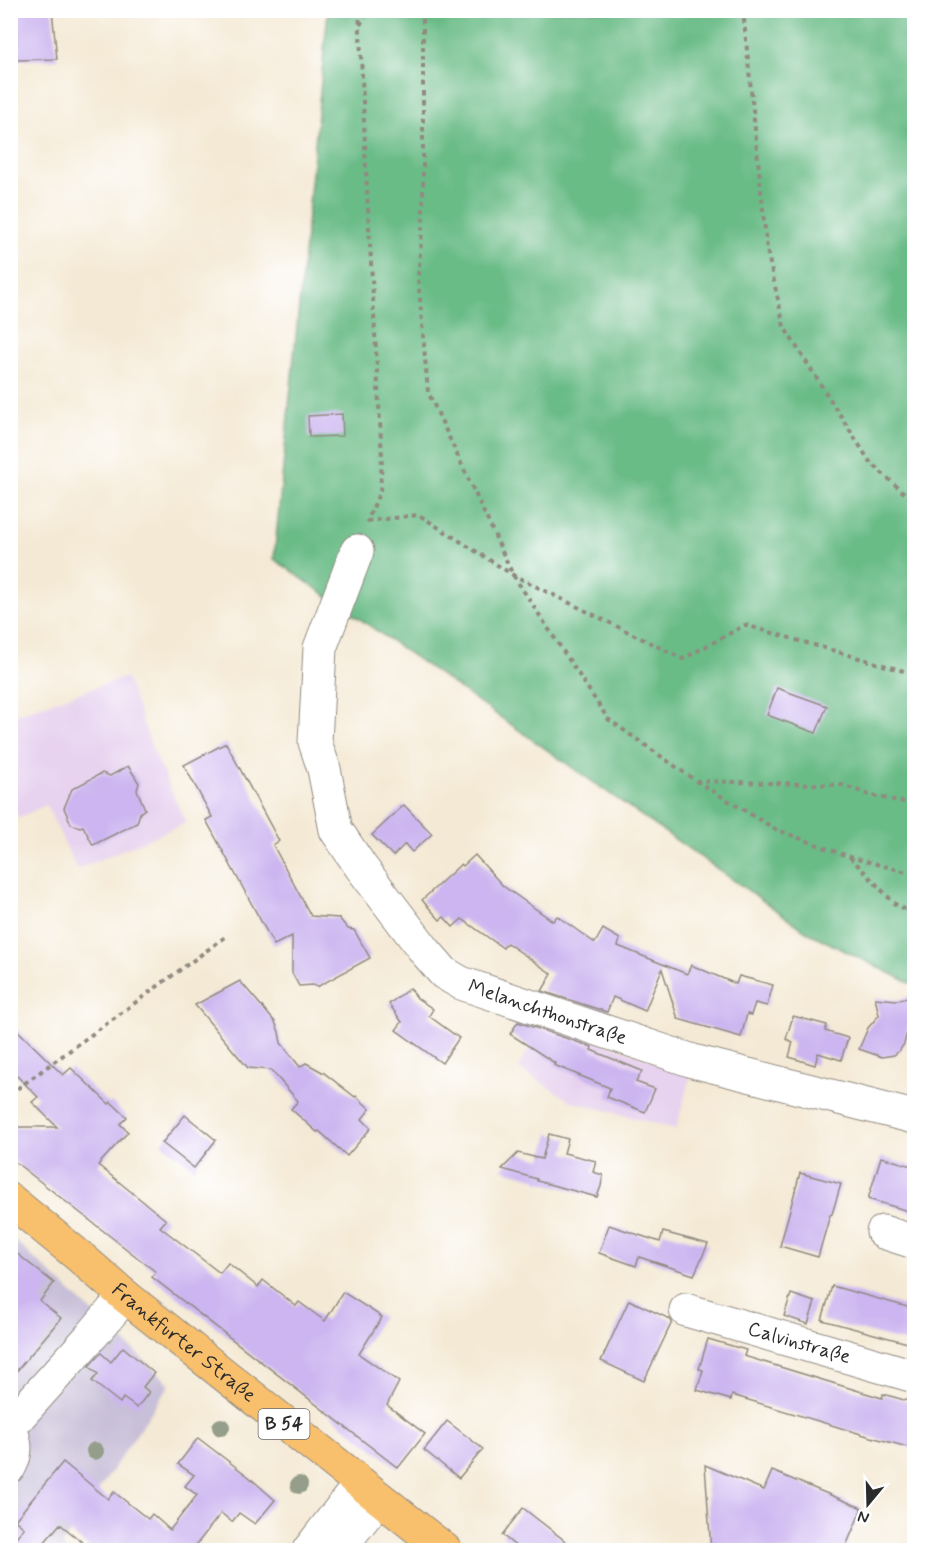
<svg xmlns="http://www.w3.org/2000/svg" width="925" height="1561" font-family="Mynerve,sans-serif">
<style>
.built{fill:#e7d2ef}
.industrial{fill:#c8bfd8}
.forest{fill:#6abc87;stroke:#4a7459;stroke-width:1.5}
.building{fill:#ccb5f0}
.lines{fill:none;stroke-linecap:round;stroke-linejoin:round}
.minor-casing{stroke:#908a80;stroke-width:35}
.major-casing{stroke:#908a80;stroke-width:35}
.path{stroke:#908a80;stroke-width:4;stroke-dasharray:4.5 4.5;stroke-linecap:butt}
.minor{stroke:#fff;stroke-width:33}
.major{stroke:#f8bf6c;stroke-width:33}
.tree{fill:#949e8a}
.labels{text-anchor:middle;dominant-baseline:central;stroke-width:5;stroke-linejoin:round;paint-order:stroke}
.shield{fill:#fff;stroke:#6b6b6b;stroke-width:1.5}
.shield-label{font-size:18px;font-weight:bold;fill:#2b2b2b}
.street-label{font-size:20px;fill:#2b2b2b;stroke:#fff}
</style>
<rect width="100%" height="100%" fill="#fff"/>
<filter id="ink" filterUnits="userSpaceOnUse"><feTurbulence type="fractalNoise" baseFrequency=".0167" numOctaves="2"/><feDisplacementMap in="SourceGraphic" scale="12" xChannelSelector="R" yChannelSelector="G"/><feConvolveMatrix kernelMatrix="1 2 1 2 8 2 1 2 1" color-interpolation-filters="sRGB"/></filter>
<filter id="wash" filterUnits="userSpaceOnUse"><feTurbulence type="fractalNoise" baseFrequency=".008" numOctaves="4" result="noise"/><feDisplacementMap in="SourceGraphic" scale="24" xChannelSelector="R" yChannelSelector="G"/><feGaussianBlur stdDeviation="1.35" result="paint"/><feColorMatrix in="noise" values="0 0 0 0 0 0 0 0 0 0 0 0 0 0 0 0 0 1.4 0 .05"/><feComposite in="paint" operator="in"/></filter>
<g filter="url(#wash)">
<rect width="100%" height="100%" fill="#f4e9d4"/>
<g class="built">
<path d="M126,677l28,76 32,70 -109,46 -31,-64 -28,13 -7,-24 -1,-78z"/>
<path d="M545,1022l146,52 -15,55 -105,-28 -53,-33z"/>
</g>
<path class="industrial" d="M10,1236l160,148 -108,161 5,5h-56z"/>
<path class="forest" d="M328,11h586v974l-105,-52 -535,-374z"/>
<g id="blocks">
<g class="building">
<path d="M17,10h35l5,49 -41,1z"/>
<path d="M342,414l1,22 -34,1 -1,-21z"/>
<path d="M777,688l50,18 -11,27 -49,-18z"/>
<path d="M226,743l53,98 -6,4 38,71 28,2 9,11 6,1 16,28 -53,29 -4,-2 -14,1 -7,-13v-37l-18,9 -68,-125 6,-3 -28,-52z"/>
<path d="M128,766l6,9 5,8 -2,7 8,19 -5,4 -3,10 -44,22 -10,-19 -3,1 -9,-3 -7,-16 8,-19 30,-16 8,3z"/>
<path d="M404,805l28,29 -20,18 -7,-8 -12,12 -21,-21z"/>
<path d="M475,855l28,31 50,35 4,-5 38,27 8,-14 17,10 -2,7 69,28 4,-9 45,19 3,-8 34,9 -6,21 -12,-3 -4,12 -4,-1 -6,23 -63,-18 -16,-50 -17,42 -32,-14 -6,15 -65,-21 10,-17 -45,-31 -4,5 -41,-29 -9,8 -9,-10 -4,3 -18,-20 39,-36 2,2z"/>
<path d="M240,981l35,41 4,10 2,11 19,24 6,-4 18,10 31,24 1,-1 14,13 -8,10 9,9 -24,28 -28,-25 -2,1 -26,-23 7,-8 -27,-31 -23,-2 -53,-63z"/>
<path d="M410,988l7,10 16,11 -4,7 30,22 -17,25 -46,-33 6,-8 -13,-18z"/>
<path d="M915,995v7l-11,42 -4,6 -6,5 -12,2 -23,-8 9,-21 11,-13 -4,-17 22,2z"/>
<path d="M793,1016l34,9 -2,6 23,7 -7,22 -23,-7 -3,12 -26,-8 4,-15 -7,-3z"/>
<path d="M518,1022l74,25 -1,3 51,21 -6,11 19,7 -10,23 -38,-15 3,-9 -56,-23 1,-2 -45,-29z"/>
<path d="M10,1023l53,52 8,-7 38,36 2,-2 16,15 -7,7 8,8 -30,33 68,55 -6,7 60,46 8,-10 30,24 5,-7 33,26 3,-4 26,19 18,-29 39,25 -23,37 40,28 -12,23 38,29 -27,34 -246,-191 4,-5 -146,-114v-31h47l-25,-25 6,-5 -28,-28z"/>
<path d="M185,1115l31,25 -22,28 -32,-25z"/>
<path d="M549,1134l19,5 -4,14 32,8 -3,11 10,3 -2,11 -4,11 -60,-16v-2l-35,-10 16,-16 24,6z"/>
<path d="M881,1157l34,10v46l-47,-14z"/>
<path d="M800,1173l41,11 -9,30 -2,1 -12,42 -38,-11z"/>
<path d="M609,1225l51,17 3,-10 45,12 -14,31 -55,-18 -3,9 -37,-13z"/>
<path d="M10,1248l44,35 -14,18 21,17 -51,61z"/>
<path d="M832,1286l83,23v36l-93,-25z"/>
<path d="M791,1294l24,8 -7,22 -24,-8z"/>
<path d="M629,1300l41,19 2,3 -28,59 -43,-20z"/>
<path d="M708,1339l38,11 -2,6 138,42 1,-4 32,9v46l-44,-12 -139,-42 -1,5 -34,-10 6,-20 -4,-1z"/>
<path d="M123,1347l31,26 -11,14 6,5 -12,16 -14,-10 -3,5 -28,-22 6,-7 -9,-8 12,-13 10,9z"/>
<path d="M447,1421l36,28 -24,29 -35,-28z"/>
<path d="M198,1438l51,39 26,23 -20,24 -16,-11 -7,9 -11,-9 -28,36 2,2h-102l-33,-27 -23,27h-27v-7l14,-16 -9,-8 48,-58 45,37 6,-7 34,27 4,-5 18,16 27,-35 -12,-9 9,-11 -16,-11z"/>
<path d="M705,1465l59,25 8,-19 90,37 -18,43h-133z"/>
<path d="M523,1508l55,43h-56l-20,-16z"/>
</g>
</g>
</g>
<g filter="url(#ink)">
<use href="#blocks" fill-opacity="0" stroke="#908a80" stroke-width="1.5"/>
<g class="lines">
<defs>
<g id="minor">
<path id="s1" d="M357,551l-37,97 -5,94 9,27 12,61 25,37 64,84 19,22 17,10 232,78 221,56"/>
<path d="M883,1232l31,10"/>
<path id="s2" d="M686,1310l228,66"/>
<path d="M10,1426l83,-92 32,-38"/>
<path d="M10,1426c5,17 8,24 0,40"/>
<path d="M309,1550l51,-66"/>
<path d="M338,1550l41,-52"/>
</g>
<g id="major">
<path id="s3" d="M10,1200l70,57 45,39 320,254"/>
</g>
</defs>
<use href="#minor" class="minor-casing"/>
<use href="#major" class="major-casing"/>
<g class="path">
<path d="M359,10l8,181 15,267 -2,33 -13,31"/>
<path d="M423,10v208l-5,59 10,115 85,183 95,144 88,62 147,4 29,11 42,8"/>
<path d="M743,10l24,240 17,77 86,135 44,40"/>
<path d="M360,25l9,-15"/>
<path d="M367,521l52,-6 94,60 170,84 62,-34 169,49"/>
<path d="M696,781l79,48 75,28 64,17"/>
<path d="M850,857l45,47 19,10"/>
<path d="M10,1094l218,-159"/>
</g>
<use href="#minor" class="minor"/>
<use href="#major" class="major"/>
</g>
<g class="tree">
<circle cx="221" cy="1427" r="9"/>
<circle cx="95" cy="1451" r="9"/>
<circle cx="299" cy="1485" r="9"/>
</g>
</g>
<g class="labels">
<rect class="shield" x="258.5" y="1409" width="51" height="30" rx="4.5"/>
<g class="shield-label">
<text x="284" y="1424">B 54</text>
</g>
<g class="street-label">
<text stroke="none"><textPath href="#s1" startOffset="579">Melanchthonstraße</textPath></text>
<text stroke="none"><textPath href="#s3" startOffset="225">Frankfurter Straße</textPath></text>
<text stroke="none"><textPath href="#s2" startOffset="118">Calvinstraße</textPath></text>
</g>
</g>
<rect width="925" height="1561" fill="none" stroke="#fff" stroke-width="36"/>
<g transform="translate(868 1504) rotate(199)" stroke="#ffffff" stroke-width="4.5" paint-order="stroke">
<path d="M0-4.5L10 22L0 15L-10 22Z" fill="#2b2b2b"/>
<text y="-9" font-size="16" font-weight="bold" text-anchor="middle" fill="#2b2b2b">N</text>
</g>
</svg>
